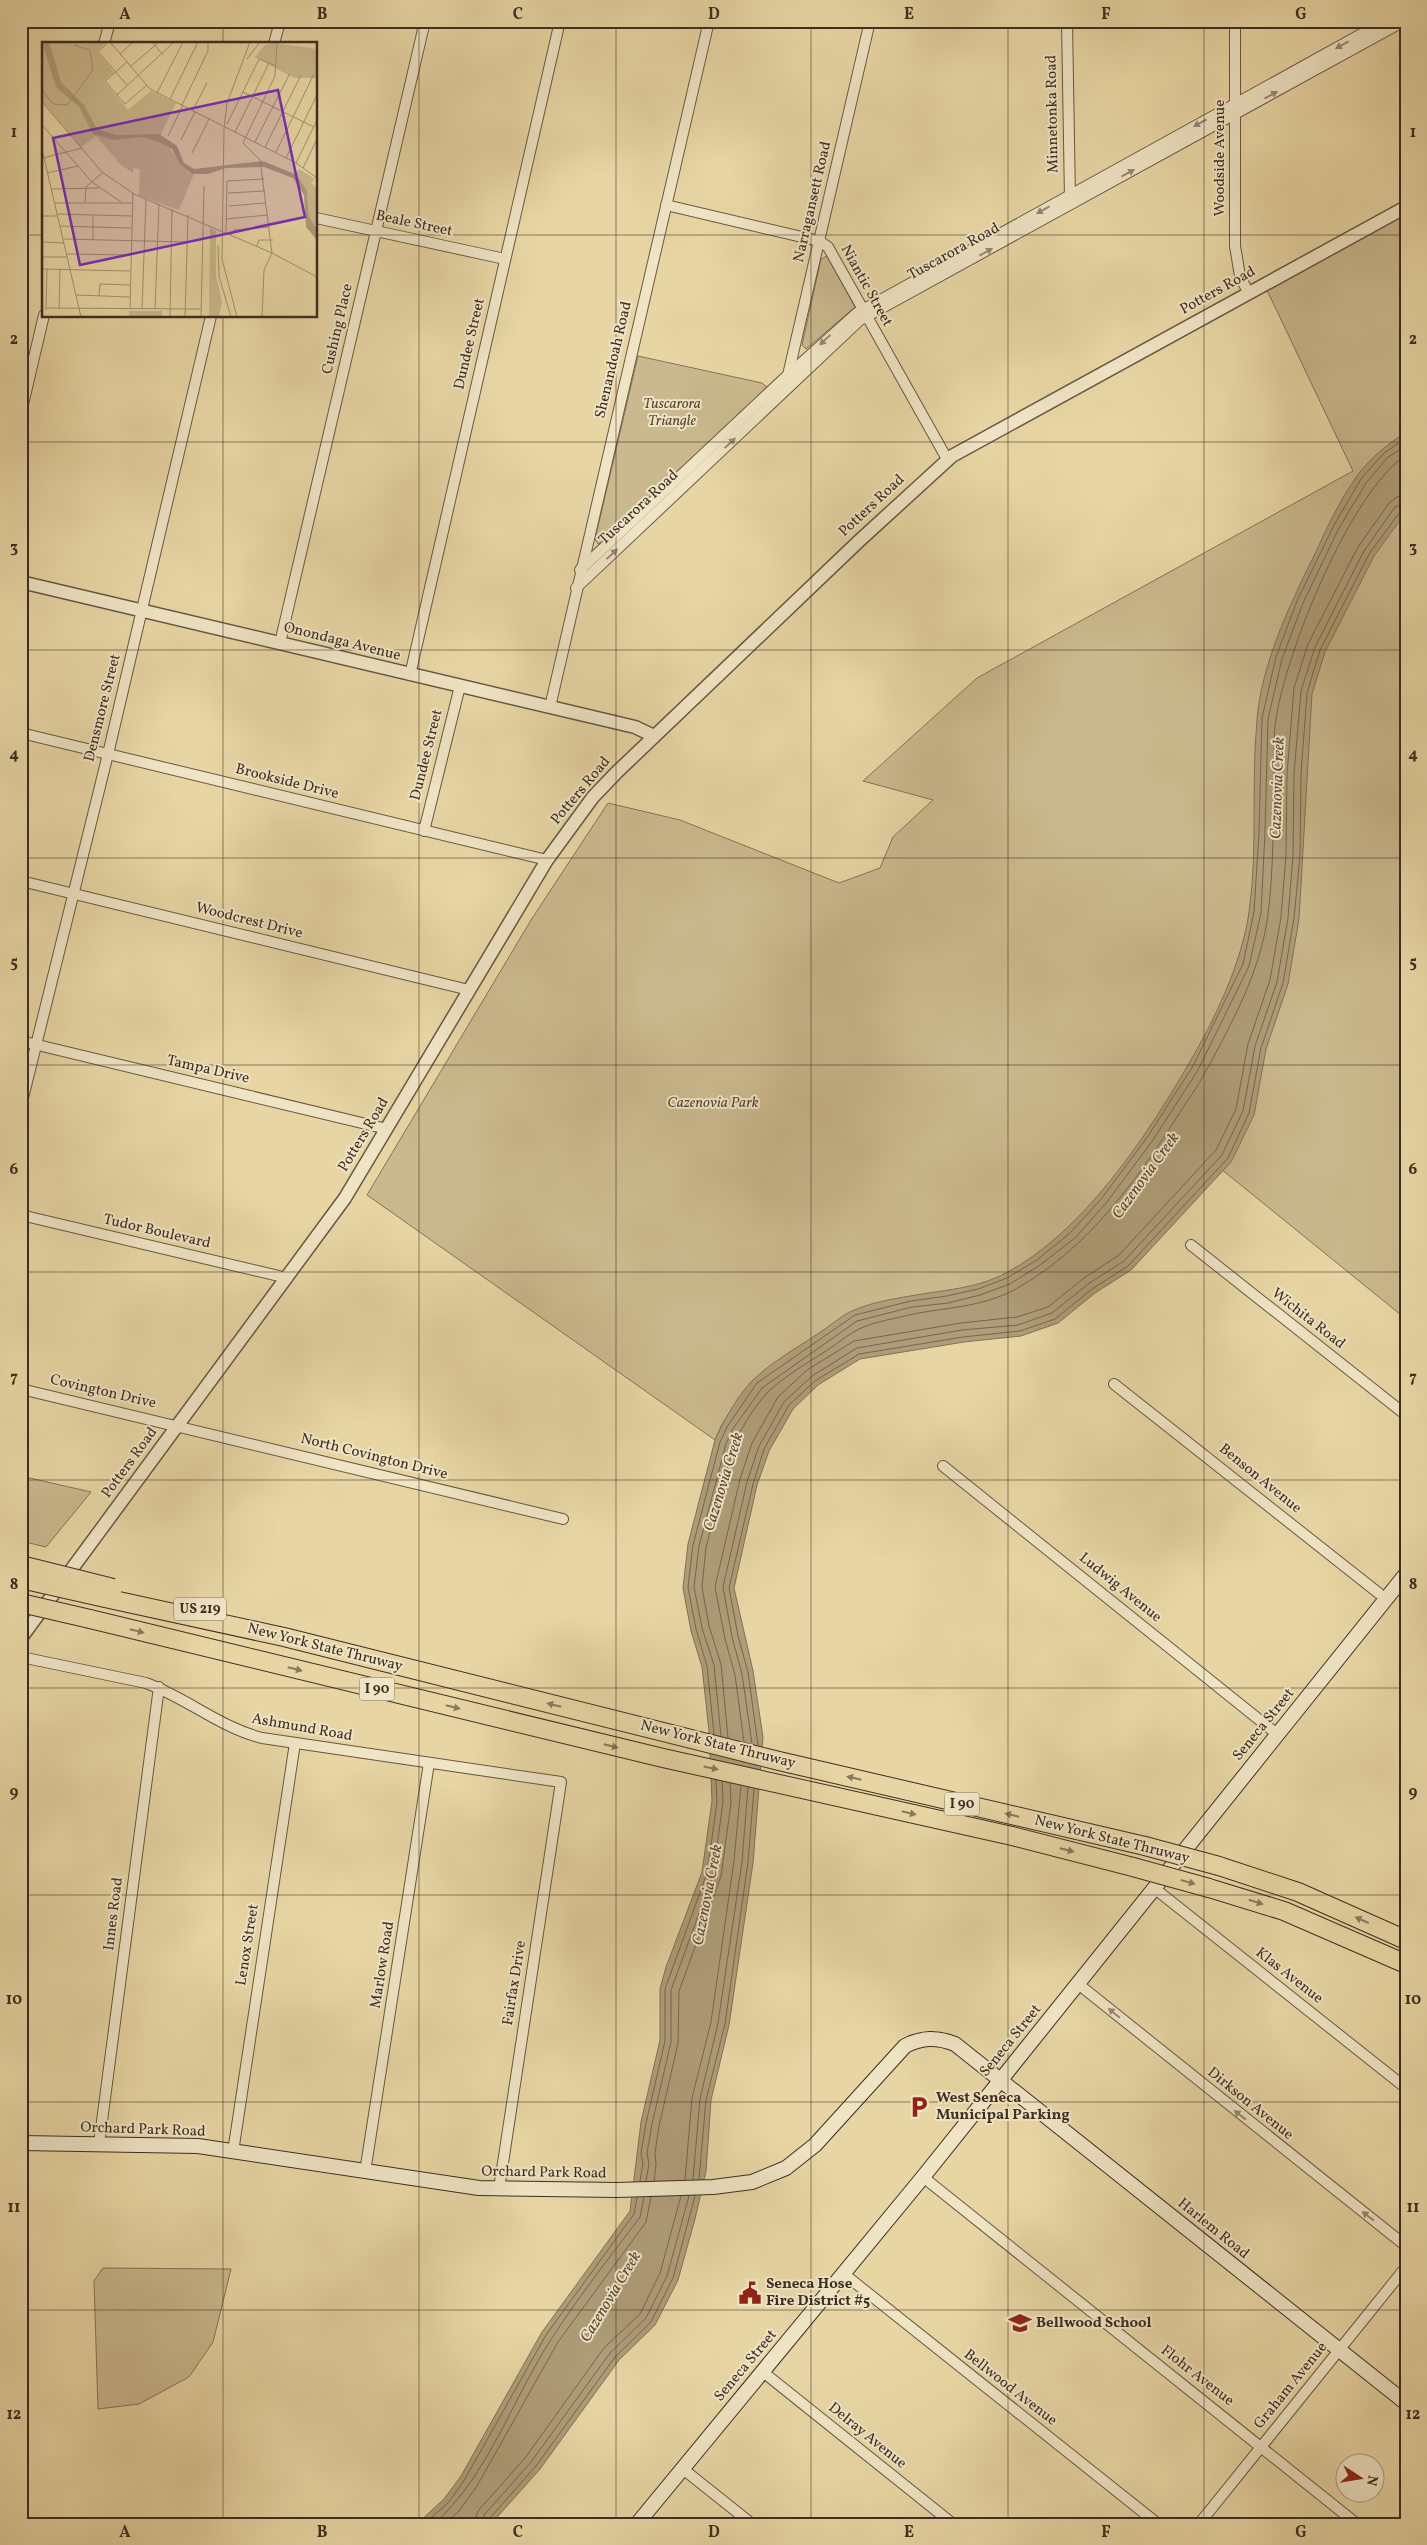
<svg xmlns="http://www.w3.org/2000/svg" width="1427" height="2545" font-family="Vollkorn,serif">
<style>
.green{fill:#cab98e;stroke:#847358}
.water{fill:#ae9d78;stroke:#817056}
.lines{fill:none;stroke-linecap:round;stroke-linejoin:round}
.shore{stroke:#76654e;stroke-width:1}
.minor-casing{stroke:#685743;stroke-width:12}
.tertiary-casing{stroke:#685743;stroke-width:15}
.secondary-casing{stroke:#3e2d23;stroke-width:16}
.motorway-casing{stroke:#3e2d23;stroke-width:20}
.minor{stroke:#efe4c4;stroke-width:10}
.tertiary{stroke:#efe4c4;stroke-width:12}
.secondary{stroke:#efe4c4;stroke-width:14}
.motorway{stroke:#e7d6a4;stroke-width:18}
.motorway-bridge-casing{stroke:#3e2d23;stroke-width:20;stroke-linecap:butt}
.motorway-bridge{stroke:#e7d6a4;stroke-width:18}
.oneway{fill:#968874}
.oneway2{fill:#8a795d}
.grid{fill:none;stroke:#3e2d23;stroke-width:1;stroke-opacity:0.55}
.labels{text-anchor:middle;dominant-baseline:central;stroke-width:4;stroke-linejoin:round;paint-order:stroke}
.shield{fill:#efe4c4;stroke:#736453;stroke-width:1}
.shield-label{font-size:14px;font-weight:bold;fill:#3e2d23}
.street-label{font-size:15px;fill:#3e2d23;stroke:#efe4c4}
.park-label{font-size:15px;font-style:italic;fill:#5a4938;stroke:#efe4c4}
.poi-label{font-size:15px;font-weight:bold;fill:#3e2d23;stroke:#efe4c4;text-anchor:start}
.water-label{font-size:16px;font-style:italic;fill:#5a4938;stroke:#efe4c4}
.inset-road{fill:none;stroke:#a39270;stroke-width:1}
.view{fill:#7b2cbf;fill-opacity:0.15;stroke:#7b2cbf;stroke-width:2.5}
.inset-edge{fill:none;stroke:#3e2d23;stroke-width:2.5}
.neatline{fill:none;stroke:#3e2d23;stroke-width:2}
.grid-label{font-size:16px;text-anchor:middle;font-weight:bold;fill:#3e2d23}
</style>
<rect width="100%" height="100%" fill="#e7d6a4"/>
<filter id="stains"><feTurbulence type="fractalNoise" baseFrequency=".004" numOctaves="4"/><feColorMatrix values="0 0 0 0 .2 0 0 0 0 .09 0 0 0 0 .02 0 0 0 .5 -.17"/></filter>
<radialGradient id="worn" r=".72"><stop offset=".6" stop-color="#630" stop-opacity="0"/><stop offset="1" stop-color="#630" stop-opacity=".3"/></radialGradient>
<g class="green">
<path d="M1406,213v1106l-201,-163 -206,131 -146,24 -100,69 -31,44 -7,16 -348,-245 164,-275 77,-117 72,17 159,63 41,-15 13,-31 40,-37 -70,-19 114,-103 376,-207 -87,-183z"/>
<path d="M827,256l28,51 -49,42 -4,-4 19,-86z"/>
<path d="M638,356l124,27 5,4 -165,156 -4,1 -3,-5z"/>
<path d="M21,1476l70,16 -45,55 -25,-6z"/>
<path d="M103,2268l128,1 -18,73 -24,35 -50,27 -41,5 -4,-128z"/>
</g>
<path class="water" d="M1406,432v80l-32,44 -49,96 -13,42 -13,225 -11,65 -22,65 -12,66 -23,47 -100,108 -36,23 -37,30 -37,13 -57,6 -104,17 -42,26 -25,24 -24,42 -12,34 -23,103 19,83 10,66 -10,126 -24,162 -18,75 -5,71 -11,48 -17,61 -23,45 -36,35 -79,109 -49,55h-74l27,-25 17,-23 81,-144 88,-121 11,-89 19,-82v-51l6,-22 36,-95 10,-71 -3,-70 -7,-64 -11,-36 -8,-43 5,-44 27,-104c9,-20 23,-45 39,-61 20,-19 48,-34 71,-50 8,-6 18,-14 27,-18 17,-8 40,-12 58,-15 33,-6 66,-7 96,-23 77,-41 139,-134 182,-208 26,-44 54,-102 61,-153 9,-63 2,-128 8,-192 4,-54 32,-114 56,-162 13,-28 26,-57 44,-82 14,-19 30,-31 49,-44z"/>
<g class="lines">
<g class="shore">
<path d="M714,1734l-7,-68 -11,-37 -8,-42 5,-42 27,-103 7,-15 30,-44 98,-68 56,-14 36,-5 31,-7 29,-11 30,-18 33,-27 32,-35 46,-62 45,-70 50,-102 11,-52 5,-80 3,-114 14,-61 21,-56 37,-76 27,-46 23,-26 22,-15"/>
<path d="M721,1736l-7,-71 -12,-37 -8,-41 5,-41 27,-102 6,-14 30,-42 95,-67 55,-14 36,-4 32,-8 30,-11 30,-19 35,-27 32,-36 46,-62 45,-70 51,-104 12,-53 4,-81 3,-113 14,-60 21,-56 36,-75 27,-45 22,-26 18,-11"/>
<path d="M728,1738l-7,-74 -12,-38 -7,-39 4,-40 27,-100c8,-18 21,-41 35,-55 17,-16 39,-29 58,-41 11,-7 21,-16 33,-22 14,-7 34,-10 50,-14 36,-8 72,-7 107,-26 69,-39 117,-103 159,-169 10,-16 22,-32 31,-49 27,-50 55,-101 62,-157 6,-47 5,-96 6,-143 1,-17 -1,-35 2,-52 10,-67 74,-227 130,-264"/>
<path d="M744,1742l-9,-67 -10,-36 -10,-52 25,-108 12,-36 26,-46 29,-27 47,-29 107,-18 56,-6 31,-10 36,-29 35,-23 97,-105 20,-41 12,-65 22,-64 11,-63 5,-62 1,-81 7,-86 14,-44 50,-97 31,-44 8,-6 9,-1"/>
<path d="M752,1744l-10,-70 -10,-37 -9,-50 24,-105 12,-36 25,-44 28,-26 45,-28 105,-18 56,-5 34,-12 36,-29 36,-23 98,-106 21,-44 12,-65 22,-64 11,-64 5,-63 1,-81 7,-83 14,-44 49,-96 31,-44 11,-4"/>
<path d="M758,1745l-10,-73 -10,-36 -9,-48 24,-104 11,-35 25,-44 26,-24 44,-27 104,-17 57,-6 35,-12 37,-30 36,-23 100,-108 21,-45 12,-65 22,-65 11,-65 6,-62 1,-82 6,-81 13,-43 49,-96 31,-42 6,-3"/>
<path d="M693,2179l7,-80 18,-76 24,-161 6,-75"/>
<path d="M699,2179l7,-79 19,-76 23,-162 6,-73"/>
<path d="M685,2180l7,-82 19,-76 23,-161 7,-75"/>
<path d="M640,2181l3,-17 -2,-11 5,-30 19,-82v-52l42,-116 10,-71 -1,-22"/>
<path d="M646,2181l3,-17 -2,-11 5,-29 19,-82v-52l42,-115 10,-73 -1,-20"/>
<path d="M654,2181l2,-17 -1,-11 4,-27 19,-83 1,-52 42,-115 10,-73 -1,-20"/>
<path d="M424,2524l24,-21 17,-24 81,-144 88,-121 3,-17"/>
<path d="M434,2524c55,-49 78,-125 118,-186 27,-42 58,-81 88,-121l4,-20"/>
<path d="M445,2524l14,-13 18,-25 81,-144 88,-120 5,-25"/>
<path d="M474,2524l4,-13 47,-53 79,-110 36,-34 20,-41 21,-77"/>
<path d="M482,2524l2,-9 47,-53 79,-109 36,-35 21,-42 22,-80"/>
<path d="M488,2524l2,-6 46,-52 79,-109 36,-35 22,-44 22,-82"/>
</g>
<defs>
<g id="minor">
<path d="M1067,21l3,179"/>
<path d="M1235,21v225l5,30 8,16"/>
<path d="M104,44l6,-23"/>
<path d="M274,44l6,-23"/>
<path d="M666,205l153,36 9,6 119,212"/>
<path d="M316,218l189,41"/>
<path d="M788,375l82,-354"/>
<path d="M21,413l23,-98"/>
<path d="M580,570l209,-196 68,-61 528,-292"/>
<path d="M576,588l284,-268 544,-299"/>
<path d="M280,643l145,-622"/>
<path d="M410,675l150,-654"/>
<path d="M550,707l159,-686"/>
<path d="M21,733l526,127"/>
<path d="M424,831l36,-145"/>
<path d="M21,881l448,109"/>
<path d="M21,1041l366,88"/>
<path d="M21,1106l87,-352 103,-438"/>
<path d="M21,1215l266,63"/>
<path d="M1191,1245l215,170"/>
<path d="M1114,1384l272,215"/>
<path d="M21,1389l542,130"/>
<path d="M943,1466l334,268"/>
<path d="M21,1657l125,26c41,15 73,44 116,55l299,44 -62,407"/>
<path d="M1154,1888l252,200"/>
<path d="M1077,1983l329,263"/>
<path d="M99,2144l60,-457"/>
<path d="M233,2152l62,-409"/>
<path d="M365,2172l64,-409"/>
<path d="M923,2177l434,347"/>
<path d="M844,2274l314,250"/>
<path d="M763,2372l190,152"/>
<path d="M683,2469l69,55"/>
<path d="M1199,2524l207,-257"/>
</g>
<g id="tertiary">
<path d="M21,582l614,145 19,9"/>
<path d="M21,1638l324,-440 202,-338 46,-63 24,-25 242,-231 93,-85 454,-249"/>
</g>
<g id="secondary">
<path d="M21,2143l177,3 281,42 138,2 96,-3 39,-5 34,-14 29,-23 90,-99c17,-9 32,-9 50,-2l451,359"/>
<path d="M637,2524l286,-347 483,-603"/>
</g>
<g id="motorway">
<path d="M105,1598l179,39 495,124 366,85"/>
<path d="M90,1619l573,139 349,78 121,31"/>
<path d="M1219,1866l79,26 108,48"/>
<path d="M1209,1888l75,23 122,53"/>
</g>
</defs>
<use href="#minor" class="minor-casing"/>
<use href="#tertiary" class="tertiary-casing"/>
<use href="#secondary" class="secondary-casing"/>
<use href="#motorway" class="motorway-casing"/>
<use href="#minor" class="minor"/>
<use href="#tertiary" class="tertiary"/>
<use href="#secondary" class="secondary"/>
<use href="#motorway" class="motorway"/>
<defs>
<g id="motorway-bridge">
<path d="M25,1566l88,22"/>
<path d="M21,1579l84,19"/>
<path d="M21,1603l69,16"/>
<path d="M1145,1846l74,20"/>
<path d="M1133,1867l76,21"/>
</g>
</defs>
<use href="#motorway-bridge" class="motorway-bridge-casing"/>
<use href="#motorway-bridge" class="motorway-bridge"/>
</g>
<defs><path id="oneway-solid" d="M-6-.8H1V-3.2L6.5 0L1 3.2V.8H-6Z" transform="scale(1.25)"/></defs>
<g class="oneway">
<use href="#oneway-solid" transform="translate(1342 45) rotate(151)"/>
<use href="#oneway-solid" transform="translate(1271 95) rotate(-29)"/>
<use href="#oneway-solid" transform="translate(1200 123) rotate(151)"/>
<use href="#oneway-solid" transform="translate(1128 173) rotate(-29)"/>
<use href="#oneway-solid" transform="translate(1043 210) rotate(151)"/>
<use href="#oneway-solid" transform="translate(986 252) rotate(-29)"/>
<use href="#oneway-solid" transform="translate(825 340) rotate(137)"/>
<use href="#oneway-solid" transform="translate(730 443) rotate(-43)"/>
<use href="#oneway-solid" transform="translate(612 554) rotate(-43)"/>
<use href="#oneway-solid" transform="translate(1114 2013) rotate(-141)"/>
<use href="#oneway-solid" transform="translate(1240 2115) rotate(-142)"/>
<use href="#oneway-solid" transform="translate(1368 2216) rotate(-142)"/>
</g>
<g class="oneway2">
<use href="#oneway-solid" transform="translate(137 1631) rotate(14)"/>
<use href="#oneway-solid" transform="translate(295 1669) rotate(14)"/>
<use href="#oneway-solid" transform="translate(554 1705) rotate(-166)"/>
<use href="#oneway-solid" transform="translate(453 1707) rotate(14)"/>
<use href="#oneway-solid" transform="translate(611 1746) rotate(14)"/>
<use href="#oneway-solid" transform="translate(711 1768) rotate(12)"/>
<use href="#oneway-solid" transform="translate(854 1778) rotate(-167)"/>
<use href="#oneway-solid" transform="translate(909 1813) rotate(13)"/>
<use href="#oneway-solid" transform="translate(1012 1815) rotate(-167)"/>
<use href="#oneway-solid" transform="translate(1067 1850) rotate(14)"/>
<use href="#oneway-solid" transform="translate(1188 1882) rotate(16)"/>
<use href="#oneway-solid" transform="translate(1256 1902) rotate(17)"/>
<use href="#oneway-solid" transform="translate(1362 1920) rotate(-156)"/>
</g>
<path class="grid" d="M223,21v23M419,21v2503M616,21v2503M811,21v2503M1008,21v2503M1204,21v2503M21,235h23M316,235h1090M223,316v2208M21,442h1385M21,650h1385M21,858h1385M21,1065h1385M21,1272h1385M21,1480h1385M21,1688h1385M21,1895h1385M21,2102h1385M21,2310h1385"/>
<defs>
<symbol id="parking-bare" viewBox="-9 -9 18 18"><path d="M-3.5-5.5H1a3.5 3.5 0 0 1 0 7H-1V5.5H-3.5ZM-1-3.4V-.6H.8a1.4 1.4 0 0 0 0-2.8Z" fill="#8f2418" stroke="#efe4c4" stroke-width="2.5" paint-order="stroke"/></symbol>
<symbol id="civic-bare" viewBox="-9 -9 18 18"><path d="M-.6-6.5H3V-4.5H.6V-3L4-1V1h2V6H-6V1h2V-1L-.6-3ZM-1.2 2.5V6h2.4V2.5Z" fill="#8f2418" stroke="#efe4c4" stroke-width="2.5" paint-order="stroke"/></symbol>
<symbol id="school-bare" viewBox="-9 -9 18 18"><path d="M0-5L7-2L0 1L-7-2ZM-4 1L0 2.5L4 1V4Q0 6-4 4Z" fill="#8f2418" stroke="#efe4c4" stroke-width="2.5" paint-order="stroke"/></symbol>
</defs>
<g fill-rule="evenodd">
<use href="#parking-bare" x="903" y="2091" width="32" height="32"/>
<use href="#civic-bare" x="734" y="2277" width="32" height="32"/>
<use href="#school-bare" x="1004" y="2307" width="32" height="32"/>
</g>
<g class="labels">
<g class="shield">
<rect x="174" y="1597.5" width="52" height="23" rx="4"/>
<rect x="359.5" y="1677.5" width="35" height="23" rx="4"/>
<rect x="944.5" y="1792.5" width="35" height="23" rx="4"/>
</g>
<g class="shield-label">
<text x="200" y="1609">US 219</text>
<text x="377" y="1689">I 90</text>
<text x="962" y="1804">I 90</text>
</g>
<g class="street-label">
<text transform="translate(1053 114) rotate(-91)">Minnetonka Road</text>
<text transform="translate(1220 158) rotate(-90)">Woodside Avenue</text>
<text transform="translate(813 202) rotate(-77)">Narragansett Road</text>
<text transform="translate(414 224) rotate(12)">Beale Street</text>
<text transform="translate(954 252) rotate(-29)">Tuscarora Road</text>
<text transform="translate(866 286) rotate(61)">Niantic Street</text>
<text transform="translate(1218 291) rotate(-29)">Potters Road</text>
<text transform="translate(338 329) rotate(-77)">Cushing Place</text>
<text transform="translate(470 344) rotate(-77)">Dundee Street</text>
<text transform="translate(614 360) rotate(-77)">Shenandoah Road</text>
<text transform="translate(872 506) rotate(-43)">Potters Road</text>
<text transform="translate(639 508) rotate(-43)">Tuscarora Road</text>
<text transform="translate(342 642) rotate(14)">Onondaga Avenue</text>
<text transform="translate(103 708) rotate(-76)">Densmore Street</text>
<text transform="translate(427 755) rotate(-76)">Dundee Street</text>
<text transform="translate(287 782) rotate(14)">Brookside Drive</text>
<text transform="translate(581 791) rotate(-50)">Potters Road</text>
<text transform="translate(249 921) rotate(14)">Woodcrest Drive</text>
<text transform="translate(208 1070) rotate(13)">Tampa Drive</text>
<text transform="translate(364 1135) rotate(-59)">Potters Road</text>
<text transform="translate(157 1232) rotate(13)">Tudor Boulevard</text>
<text transform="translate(1308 1319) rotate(38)">Wichita Road</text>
<text transform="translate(103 1392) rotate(13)">Covington Drive</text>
<text transform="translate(374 1457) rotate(14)">North Covington Drive</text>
<text transform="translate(130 1463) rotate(-54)">Potters Road</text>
<text transform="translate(1260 1479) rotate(39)">Benson Avenue</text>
<text transform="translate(1120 1588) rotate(39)">Ludwig Avenue</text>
<text transform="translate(325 1648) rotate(14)">New York State Thruway</text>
<text transform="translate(1264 1725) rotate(-51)">Seneca Street</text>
<text transform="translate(302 1728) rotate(10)">Ashmund Road</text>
<text transform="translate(718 1745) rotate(14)">New York State Thruway</text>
<text transform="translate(1112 1840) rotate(14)">New York State Thruway</text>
<text transform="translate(114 1914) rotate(-83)">Innes Road</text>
<text transform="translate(248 1945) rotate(-81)">Lenox Street</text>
<text transform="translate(383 1965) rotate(-81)">Marlow Road</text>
<text transform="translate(1289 1976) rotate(38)">Klas Avenue</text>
<text transform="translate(515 1983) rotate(-81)">Fairfax Drive</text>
<text transform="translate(1011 2041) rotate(-51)">Seneca Street</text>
<text transform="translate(1250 2104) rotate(39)">Dirkson Avenue</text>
<text transform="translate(143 2130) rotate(2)">Orchard Park Road</text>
<text transform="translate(544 2173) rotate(1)">Orchard Park Road</text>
<text transform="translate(1213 2229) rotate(39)">Harlem Road</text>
<text transform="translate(746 2366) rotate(-50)">Seneca Street</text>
<text transform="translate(1197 2376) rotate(38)">Flohr Avenue</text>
<text transform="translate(1291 2386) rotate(-51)">Graham Avenue</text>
<text transform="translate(1010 2388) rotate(38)">Bellwood Avenue</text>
<text transform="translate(867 2436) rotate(39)">Delray Avenue</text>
</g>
<g class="park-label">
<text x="672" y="404">Tuscarora<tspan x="672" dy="17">Triangle</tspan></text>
<text x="713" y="1103">Cazenovia Park</text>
</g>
<g class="poi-label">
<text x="936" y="2098">West Seneca<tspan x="936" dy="17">Municipal Parking</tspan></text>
<text x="766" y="2284">Seneca Hose<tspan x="766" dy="17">Fire District #5</tspan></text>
<text x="1036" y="2323">Bellwood School</text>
</g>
<g class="water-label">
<text transform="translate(1278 788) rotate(-88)">Cazenovia Creek</text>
<text transform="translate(1146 1176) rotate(-54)">Cazenovia Creek</text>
<text transform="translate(724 1482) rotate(-73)">Cazenovia Creek</text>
<text transform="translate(708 1895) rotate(-79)">Cazenovia Creek</text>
<text transform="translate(611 2297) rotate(-59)">Cazenovia Creek</text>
</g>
</g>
<g transform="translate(42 42)">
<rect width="275" height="275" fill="#e7d6a4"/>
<path d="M0,0h64l-9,10 17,20 -10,9 24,29 23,-19 25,12 -16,33 28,36 6,2 -15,36 -40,-14 1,-26 -7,-3v6l-12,-8 -25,-29 -15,11 -39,-45zM232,1l43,6v29h-23l-39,-21 10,-12zM257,127l16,10 -4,4 6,5v42l-8,-14 -1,-20 -13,-22zM168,186l6,3v45l6,26 -3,15h-10zM87,269h33v6h-33z" fill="#cab98e"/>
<path d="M0,0h7l12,40 23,23 13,24 19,6 43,-1 18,12 7,17 10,6 69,-8 34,14 10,16 2,25 8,14v10l-11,-13 -2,-32 -11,-17 -29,-11 -38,1 -18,6h-16l-12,-10 -8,-15 -13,-7 -17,-5 -28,3 -21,-6 -14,-27 -23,-20z" fill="#ae9d78"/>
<path class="inset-road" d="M66,0l-10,10 29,33M68,0l40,47 146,74 21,15M110,0l11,13M235,0l-2,34 -32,67 17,17 12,93 45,24M32,3l16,5M78,12l13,-12M205,17l13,-17M85,20l-22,19 20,23 22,-19M89,24l28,-24M0,48l11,14 14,1 26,-35 -3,-20M201,50l71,35M115,51l26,-51M75,53l57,-53M128,57l28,-57M0,60l60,70 32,22 138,59 -8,17 -2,47M140,63l26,-54v-9M151,68l14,-27M185,82l32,-65 17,7M0,83l50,57 29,20M193,90l34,-69M126,94l15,-31M139,98l14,-28M213,100l35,-69M223,105l36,-72M0,107l39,168M234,110l38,-78M150,111l17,-34M1,116l39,-10M244,116l31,-63M254,121l21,-43M261,126l14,-29M5,131l31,-7M9,147l48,-1M186,151l37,-2M43,160l1,-15 17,-15M12,161h78M187,164l36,-3M15,172l75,2M0,174h16M184,177l42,-4M18,184l71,2M184,191l1,-52 37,-2M189,193l3,-5 36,-3M21,197l124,3M51,198v-25M0,200l22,1M176,204l1,30 12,41M215,204l2,-6h14M24,212l65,1M0,215h25M0,227l88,2M34,253l54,2M57,254l1,-12 30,1M5,266l154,1M17,267l1,-40M88,267l3,-116M100,267l4,-109M113,267l4,-105M4,268l1,-41M128,275l2,-108M143,275l3,-102M159,275l3,-131M195,275l-15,-58 2,-130 3,-26 23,-61"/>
<path class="view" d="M236,48l27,127 -225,48 -27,-127z"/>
<rect width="275" height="275" class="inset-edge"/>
</g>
<rect width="1427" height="2545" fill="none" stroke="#e7d6a4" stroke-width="55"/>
<g transform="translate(1360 2478) rotate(102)"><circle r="24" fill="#efe4c4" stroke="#a89b84"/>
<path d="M0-4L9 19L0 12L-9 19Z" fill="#8f2418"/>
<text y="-8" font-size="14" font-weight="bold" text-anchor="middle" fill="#3e2d23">N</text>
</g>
<rect x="28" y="28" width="1372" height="2490" class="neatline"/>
<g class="grid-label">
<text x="125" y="19">A</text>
<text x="322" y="19">B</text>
<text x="518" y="19">C</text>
<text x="714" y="19">D</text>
<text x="909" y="19">E</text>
<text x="1106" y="19">F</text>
<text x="1301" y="19">G</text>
<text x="14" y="137">1</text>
<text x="1413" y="137">1</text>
<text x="14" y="344">2</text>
<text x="1413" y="344">2</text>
<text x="14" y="552">3</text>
<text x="1413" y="552">3</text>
<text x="14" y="759">4</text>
<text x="1413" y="759">4</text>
<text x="14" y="967">5</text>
<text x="1413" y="967">5</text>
<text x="14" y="1174">6</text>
<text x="1413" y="1174">6</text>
<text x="14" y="1382">7</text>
<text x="1413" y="1382">7</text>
<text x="14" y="1589">8</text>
<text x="1413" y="1589">8</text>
<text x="14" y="1797">9</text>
<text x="1413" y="1797">9</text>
<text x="14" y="2004">10</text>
<text x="1413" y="2004">10</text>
<text x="14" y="2212">11</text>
<text x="1413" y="2212">11</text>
<text x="14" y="2419">12</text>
<text x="1413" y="2419">12</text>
<text x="125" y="2537">A</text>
<text x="322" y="2537">B</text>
<text x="518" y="2537">C</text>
<text x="714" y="2537">D</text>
<text x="909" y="2537">E</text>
<text x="1106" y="2537">F</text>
<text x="1301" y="2537">G</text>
</g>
<rect width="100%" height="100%" filter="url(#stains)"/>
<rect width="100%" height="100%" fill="url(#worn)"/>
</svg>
